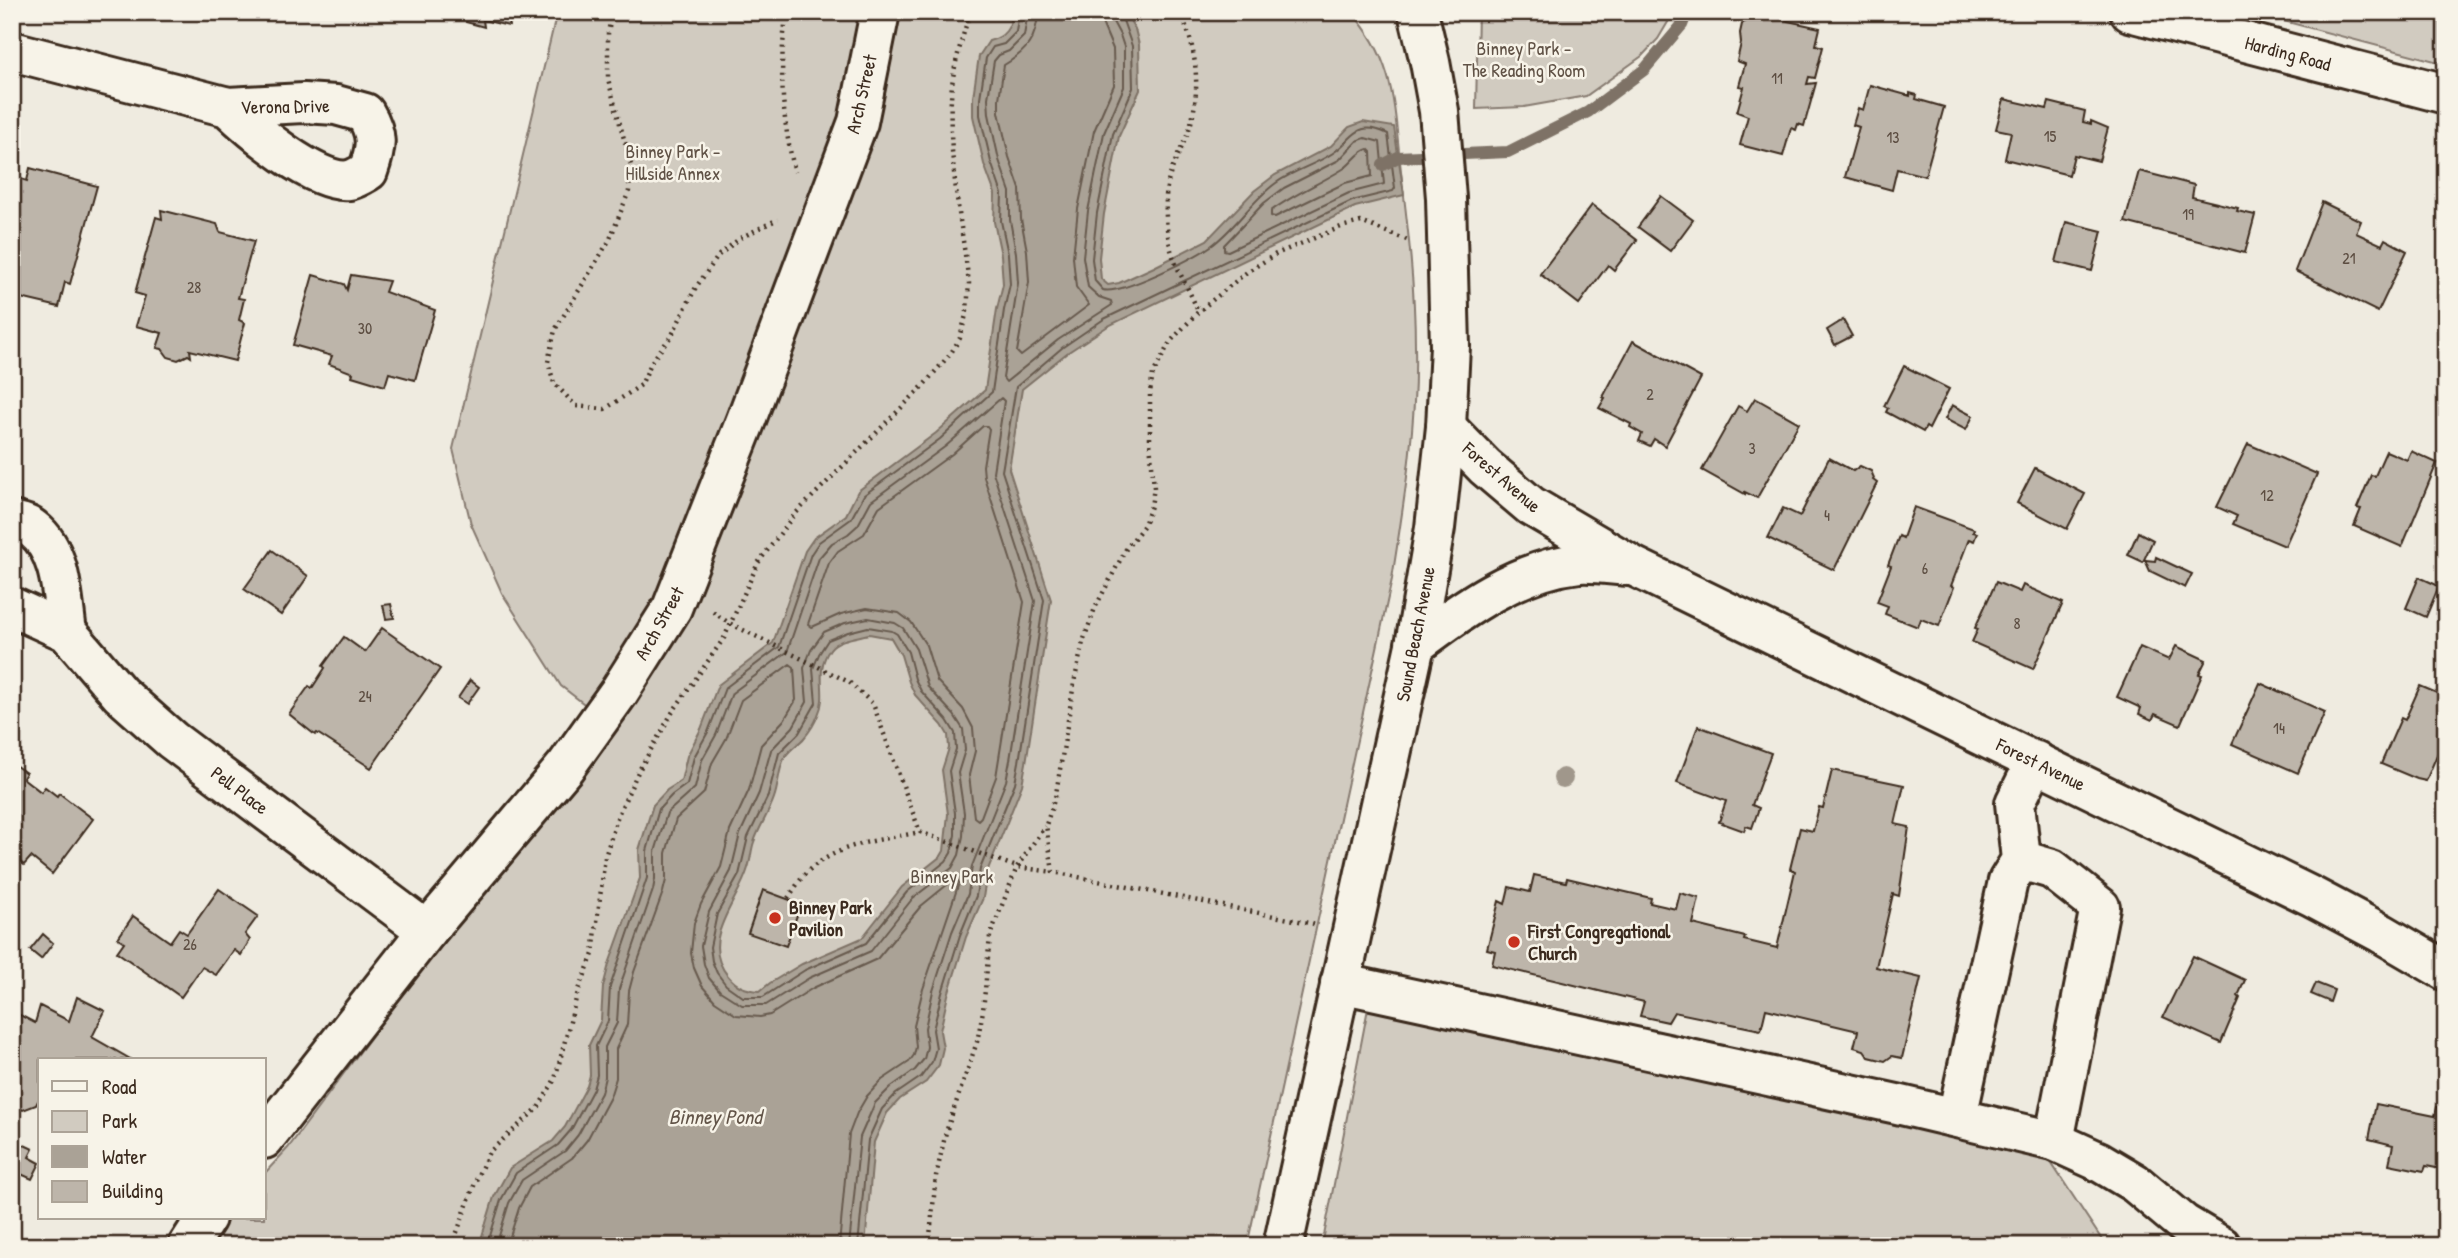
<svg xmlns="http://www.w3.org/2000/svg" width="2458" height="1258" font-family="'Patrick Hand',sans-serif">
<style>
.green{fill:#d1cbc0;stroke:#867a6f;stroke-width:2}
.water{fill:#aaa296;stroke:#7e7266;stroke-width:2;fill-rule:evenodd}
.lines{fill:none;stroke-linecap:round;stroke-linejoin:round}
.shore{stroke:#675a4e;stroke-width:2}
.stream{stroke:#7e7266;stroke-width:12}
.building{fill:#bdb5aa;stroke:#3b2a1e;stroke-width:2}
.minor-casing{stroke:#3b2a1e;stroke-width:44}
.path{stroke:#3b2a1e;stroke-width:4.5;stroke-dasharray:2 5;stroke-linecap:butt}
.minor{stroke:#f7f3e8;stroke-width:38}
.tree{fill:#a0978b}
.poi-dot{fill:#c8321e;stroke:#f7f3e8;stroke-width:2.5}
.labels{text-anchor:middle;dominant-baseline:central;stroke-width:5;stroke-linejoin:round;paint-order:stroke}
.number-label{font-size:16px;fill:#5c4d41}
.park-label{font-size:19px;fill:#605246;stroke:#f7f3e8}
.street-label{font-size:19px;fill:#3b2a1e;stroke:#f7f3e8}
.poi-label{font-size:19px;font-weight:bold;fill:#3b2a1e;stroke:#f7f3e8;text-anchor:start}
.water-label{font-size:21px;font-style:italic;fill:#625448;stroke:#f7f3e8}
</style>
<rect width="100%" height="100%" fill="#efebe0"/>
<filter id="ink" filterUnits="userSpaceOnUse"><feTurbulence type="fractalNoise" baseFrequency=".0143" numOctaves="2"/><feDisplacementMap in="SourceGraphic" scale="14" xChannelSelector="R" yChannelSelector="G"/><feConvolveMatrix kernelMatrix="1 2 1 2 8 2 1 2 1" color-interpolation-filters="sRGB"/></filter>
<g filter="url(#ink)">
<g class="green">
<path d="M557,12h308l-22,102 -181,484 -70,112 -31,-24 -59,-93 -31,-69 -18,-75z"/>
<path d="M901,12h450c45,48 43,97 50,159 7,57 14,117 14,175 2,78 -11,156 -23,233l-145,667h-1040l18,-28h39v-44l24,-26 159,-213 176,-224 255,-594z"/>
<path d="M1478,12h196l-16,27 -16,17 -56,40 -62,11 -48,2z"/>
<path d="M2250,12h196v52z"/>
<path d="M1369,1003l677,152 60,91h-784z"/>
</g>
<path class="water" d="M1012,12h113l10,17 4,16 1,45 -21,46 -15,78 -5,44 2,21 7,6 11,-2 35,-16 53,-27 47,-49 21,-16 56,-29 18,-19 14,-5 31,5 10,68 -49,12 -247,119 -41,27 -45,36 -13,80 42,131 -25,163 -4,22 -35,87 -4,26 -17,39 -18,58 -8,36 3,17 -4,17 -13,17 -26,17 -13,14 -13,29 -9,104h-386l15,-49 16,-29 43,-27 12,-14 22,-41 3,-11 -1,-30 12,-25 2,-33 6,-23 31,-86 -1,-28 14,-45 14,-15 14,-9 6,-25 14,-27 17,-44 55,-42 32,-92 9,-13 32,-23 12,-24 78,-58 49,-43 12,-81 6,-25 -2,-29 -7,-33 1,-28 -11,-30 -11,-48v-19l6,-41 10,-15c16,-4 22,-13 23,-29zM869,634l22,4 10,17 8,27 6,13 27,30 6,10 1,13 -7,22 6,44 -4,37 -3,5 -39,31 -40,51 -60,26 -32,19 -10,8c-14,-1 -23,-4 -32,-15 -30,-36 10,-73 20,-108 3,-9 3,-18 6,-26 5,-15 15,-29 20,-44 5,-13 4,-29 11,-41 5,-8 14,-13 19,-19 6,-7 11,-15 14,-23 11,-23 -5,-42 12,-66 7,-10 28,-12 39,-15z"/>
<g class="lines">
<g class="shore">
<path d="M1028,12l-4,24 -15,15 -10,4 -5,6 -6,37 1,16 10,46 11,32v28l6,33 2,30 -15,95 3,4 52,-42 54,-35 -1,-4 -12,-4 -11,-10 -5,-30 5,-46 16,-78 20,-46v-40l-4,-12 -8,-15 -1,-8"/>
<path d="M1038,12c-1,27 -12,40 -34,53l-5,34v13l10,45 11,32 1,30 6,32 2,31 -12,70 4,4 68,-51 -13,-18 -3,-30 5,-48 16,-78 20,-46 -1,-36 -11,-26 -2,-11"/>
<path d="M1365,138l15,4 4,42 -35,9 -121,58 -4,-1v-5l40,-42 20,-15 55,-28 18,-19z"/>
<path d="M1368,149l3,3 1,24 -27,7 -70,34 -4,-1v-5c23,-17 48,-27 72,-42 9,-5 15,-18 25,-20z"/>
<path d="M983,426h4l2,3 -6,37 1,11 40,125 -28,175 -15,40 -3,3 -4,-3 -5,-42 6,-24 -2,-23 -10,-19 -26,-28 -11,-36 -15,-23 -12,-9 -32,-5 -26,6 -29,13 -4,-3 21,-61 9,-12 26,-17 15,-27 73,-53z"/>
<path d="M868,618l27,5 8,5 13,21 12,38 26,28 9,14 2,21 -7,23 6,40 -1,23 -4,19 -7,13 -39,30 -42,53 -62,27 -43,27h-24l-22,-14 -11,-13 -5,-14 -3,-18 8,-34 22,-41 9,-37 19,-41 12,-43 22,-23 14,-25 -3,-34 7,-18 13,-18 21,-9z"/>
<path d="M868,627l24,4 5,3 11,18 7,27 6,12 26,29 8,13 1,16 -7,22 6,42v22l-4,18 -5,8 -39,31 -41,51 -61,27 -42,27h-20l-17,-12 -9,-12 -5,-12 -2,-14 7,-33 22,-39 9,-38 20,-41 11,-43 20,-20 17,-30 -3,-34 6,-15 9,-14 20,-8z"/>
<path d="M487,1246l14,-46 15,-27 42,-28 13,-15 22,-41 4,-14 -1,-29 12,-25 2,-34 34,-100 3,-9v-27l12,-42 13,-14 15,-11 7,-27 14,-25 17,-44 54,-41 32,-93 8,-12 32,-23 13,-24 76,-56 52,-47 12,-82 6,-26 -2,-30 -7,-33 1,-27 -11,-32 -11,-47v-17l6,-40 7,-11 11,-3 12,-12 3,-20"/>
<path d="M496,1246l13,-43 13,-23 43,-29 13,-16 23,-42 4,-16v-30l12,-24 2,-34 34,-99 2,-11v-27l12,-39 28,-25 7,-28 14,-25 16,-42 55,-41 32,-94 13,-15 16,-9 10,-9 13,-24 75,-55 55,-48 3,3 -11,71 42,129 -25,159 -4,21 -34,85 -4,28 -16,38 -19,59 -8,37 2,19 -3,12 -9,11 -24,17 -16,16 -15,34 -11,109"/>
<path d="M507,1246l12,-38 11,-21 42,-29 15,-18 23,-43 6,-19v-29l11,-24 2,-34 5,-19 29,-80 3,-12v-27l10,-34 28,-26 8,-30 14,-24 15,-39 49,-36 4,3 2,33 -12,20 -23,25 -12,45 -19,41 -9,36 -20,37 -7,19 -3,30 3,15 8,18 13,15 21,14 24,2 10,-2 43,-27 64,-29 44,-53 32,-26h4l2,3 -36,106 -9,37 2,21 -2,8 -5,7 -27,18 -15,16 -10,17 -8,21 -10,112"/>
<path d="M858,1246l10,-106 14,-31 14,-15 25,-17 11,-15 4,-14 -3,-18 9,-37 18,-58 16,-39 4,-27 35,-86 4,-21 25,-162 -42,-129 14,-84 47,-40 41,-28 248,-118 41,-10 2,-3 -7,-54c-33,-15 -33,4 -55,19 -18,12 -39,17 -57,30 -25,18 -41,46 -65,63 -17,12 -90,49 -108,44l-8,-9 -3,-22 5,-46 16,-79 20,-46 -1,-42 -12,-34"/>
</g>
<path class="stream" d="M1383,165l15,-8 110,-5 80,-40 56,-42 38,-45 5,-13"/>
</g>
<g class="building">
<path d="M450,12h63l-4,14 -26,-6 1,7 -18,-5 1,-6z"/>
<path d="M1772,12l16,9 32,7 -4,17 7,2 -8,31 -6,-1 -2,7 9,-1 -12,43 -6,-2 -2,6 -5,-2 -8,28 -43,-11 8,-29 -11,-4 7,-25 -5,-1 6,-22 -8,-3 4,-18 -1,-10 2,-9 11,-11z"/>
<path d="M1870,85l40,11v-3l7,2 -1,4 28,8 -19,69 -28,-7 -5,21 -47,-13 14,-50 -6,-2 5,-17 5,2z"/>
<path d="M2004,99l43,10 2,-7 36,9 -2,11 8,2v-3l17,7 -9,33 -25,-6 -5,20 -64,-16 6,-27 -15,-3z"/>
<path d="M30,168l67,18 -27,98 -5,-2 -6,25 -47,-11v-120l15,5z"/>
<path d="M2139,171l55,14 -2,12 46,11 -1,3 18,4 -10,38 -120,-31z"/>
<path d="M1661,196l32,24 -23,31 -32,-24z"/>
<path d="M2322,202l39,19 -5,12 26,12 3,-6 22,12 -29,61 -83,-41z"/>
<path d="M1592,205l45,35 -23,30 -6,-5 -29,39 -39,-30z"/>
<path d="M161,210l56,14 3,8 34,9 -16,57 6,1 -5,21 6,3 -10,38 -45,-11 1,7 -3,-2 -10,5 -10,-3 -6,-8 -5,-1 5,-15 -26,-7 9,-30 -10,-3 21,-76 6,2z"/>
<path d="M2066,222l36,9 -10,40 -36,-9z"/>
<path d="M2446,249v17l-6,-2z"/>
<path d="M313,275l31,9 3,6 4,-15 38,6 -4,11 50,18 -20,70 -26,-7 -4,13 -33,-10 1,-3 -24,-9 3,-8 -39,-11z"/>
<path d="M1843,320l9,16 -17,9 -8,-15z"/>
<path d="M1633,341l68,37 -36,68 -11,-7 -4,7 -11,-5 3,-7 -12,-7 1,-3 -32,-16 6,-10 -2,-1z"/>
<path d="M1904,366l45,23 -20,40 -3,-2 -3,5 -37,-20 2,-4 -4,-2z"/>
<path d="M1755,398l44,25 -42,75 -12,-6v2l-43,-24 36,-64 9,5z"/>
<path d="M1952,405l21,11 -7,14 -21,-11z"/>
<path d="M2248,444l69,30 -32,72 -52,-22 4,-8 -20,-9z"/>
<path d="M2386,451l21,9 4,-9 26,12 -35,84 -48,-21 7,-17 -4,-1 14,-33 4,1z"/>
<path d="M1829,458l24,13 7,-5 11,5 3,7 -1,2 4,3 -43,87 -66,-32 15,-30 17,8z"/>
<path d="M2035,468l50,26 -18,35 -50,-26z"/>
<path d="M1914,507l60,22 -1,3 4,1 -3,8 -5,-2 -18,47 3,1 -15,39 -18,-7 -3,8 -33,-13 3,-8 -11,-4 14,-36 -3,-1 11,-29 4,2z"/>
<path d="M2138,532l15,8 -10,22 -15,-7z"/>
<path d="M272,550l36,26 -27,39 -37,-26z"/>
<path d="M2156,557l36,17 -7,14 -35,-17 -5,-11 10,1z"/>
<path d="M2419,577l20,9 -13,31 -20,-9z"/>
<path d="M1996,582l24,10 3,-7 40,18 -30,66 -61,-27 6,-13 -3,-1z"/>
<path d="M2446,592v22l-8,-3z"/>
<path d="M391,604l3,14 -8,1 -3,-14z"/>
<path d="M382,628l58,41 -69,99 -54,-35 -2,2 -26,-21 20,-28 3,2 13,-20 -2,-2 21,-29 21,15z"/>
<path d="M2176,646l30,14 -7,14 3,1 -22,50 -25,-11 -3,6 -13,-6 2,-6 -24,-11 23,-50 29,13z"/>
<path d="M470,680l9,7 -12,17 -9,-6z"/>
<path d="M2260,683l65,29 -27,61 -66,-29z"/>
<path d="M2420,686l24,10 2,-3v60l-7,-3 -13,31 -9,-2 -36,-15 20,-46 4,2z"/>
<path d="M1698,726l73,27 -19,52 7,3 -7,20 -6,-2 -2,5 -25,-9 7,-21 -49,-18z"/>
<path d="M12,763l14,10 -3,5 18,14 4,-5 12,9 2,-3 34,26 -41,55 -21,-17 -7,8 -12,-9z"/>
<path d="M1832,770l72,15 -9,39 14,3 -10,69 -6,-2 -17,73 45,11 -19,80 -10,-2 -7,5 -16,-4 -5,-7 -10,-3 4,-16 -92,-22 -5,21 -87,-18 -6,10 -28,-6 4,-14 -152,-37 3,-14 -8,-2 12,-48 6,3 4,-17 21,5 4,-17 32,7 1,-4 84,20 -1,5 26,6 4,-16 19,5 -6,26 52,13 -1,3 33,8 18,-77 -5,-2 10,-41 13,3 6,-24 4,1z"/>
<path d="M219,889l39,27 -13,18 5,6 -9,15 -7,-5 -18,25 -14,-8 -21,30 -64,-45 7,-10 -6,-4 15,-22 37,26 9,-13 8,5z"/>
<path d="M763,890l38,14 -15,42 -38,-13z"/>
<path d="M43,934l10,9 -12,16 -11,-9z"/>
<path d="M2193,956l52,24 -7,16 2,2 -19,45 -58,-26z"/>
<path d="M2316,983l18,7 -4,12 -19,-8z"/>
<path d="M77,997l28,14 -13,26 40,23h-92v42l-2,-1 -2,4 -13,5 -11,-5v-98l2,5 21,11 5,-17 29,15z"/>
<path d="M2376,1104l59,12 2,-9 9,2v61l-20,-4 -2,5 -35,-7 4,-19 -24,-6z"/>
<path d="M20,1143l13,6 -4,8 11,6 -8,16 -20,-9v-20l4,1z"/>
</g>
<g class="lines">
<defs>
<g id="minor">
<path d="M2130,12l316,82"/>
<path d="M12,51l216,56 76,-4 32,2 29,8c13,22 12,33 3,58 -5,3 -13,8 -19,9 -33,5 -98,-51 -121,-73"/>
<path d="M1446,427l39,40 46,39 102,60 680,331 68,36 65,38"/>
<path d="M12,521c7,2 16,3 21,8 29,22 29,70 34,103"/>
<path d="M12,607l55,25 53,62 52,46 255,191"/>
<path d="M1415,645c49,-37 101,-75 164,-82 16,-1 34,2 50,3"/>
<path d="M2021,860l31,9 48,38 -46,234"/>
<path d="M1340,983l557,121 157,37 44,20 37,22 49,41 37,22"/>
<path d="M1957,1117l51,-236 13,-21 -6,-57 21,-42"/>
<path d="M264,1139l163,-208 139,-165 53,-74 53,-84 74,-188 112,-298 22,-110"/>
<path d="M188,1246l18,-28"/>
<path d="M1283,1246l132,-601 20,-117 11,-101 4,-81 -4,-148 -7,-87 -9,-49 -12,-50"/>
</g>
</defs>
<use href="#minor" class="minor-casing"/>
<g class="path">
<path d="M612,12l-4,21v46l23,86 -2,26 -19,48 -55,91 -7,32 6,21 22,23 29,3 36,-24 11,-24 20,-26 24,-48 23,-32 21,-17 38,-19"/>
<path d="M787,12c-9,52 -5,110 8,160"/>
<path d="M1180,12c16,33 21,75 11,111 -7,26 -25,47 -25,76 -1,17 1,38 6,54 6,20 19,39 26,59"/>
<path d="M713,612l16,11 120,59 24,22 47,128 97,35 36,5"/>
<path d="M788,898c6,-8 12,-19 19,-26 35,-31 72,-31 113,-40"/>
<path d="M1314,924l-261,-52 -7,-47 10,-31 18,-111 9,-41 12,-34 31,-59 18,-24 7,-19 3,-18 -4,-46v-50l3,-18 17,-32 28,-30 49,-40 29,-18 65,-27 20,-5 46,18"/>
<path d="M452,1246l26,-71 11,-23 49,-44 17,-29 22,-84 16,-41 12,-97 13,-42 20,-43 34,-59 52,-75 34,-75 36,-48 129,-129 28,-33 9,-15 7,-27 2,-28c-8,-61 -23,-138 -17,-198 3,-25 11,-49 18,-73"/>
<path d="M929,1246l7,-70 10,-44 31,-90 6,-31 7,-75 27,-69 28,-41"/>
</g>
<use href="#minor" class="minor"/>
</g>
<circle class="tree" cx="1563" cy="778" r="10"/>
</g>
<g class="poi-dot">
<circle cx="775" cy="918" r="7"/>
<circle cx="1514" cy="942" r="7"/>
</g>
<g class="labels">
<g class="number-label">
<text x="1777" y="78">11</text>
<text x="2050" y="136">15</text>
<text x="1893" y="137">13</text>
<text x="2188" y="214">19</text>
<text x="2349" y="258">21</text>
<text x="194" y="287">28</text>
<text x="365" y="328">30</text>
<text x="1650" y="394">2</text>
<text x="1752" y="448">3</text>
<text x="2267" y="495">12</text>
<text x="1827" y="515">4</text>
<text x="1925" y="568">6</text>
<text x="2017" y="623">8</text>
<text x="365" y="696">24</text>
<text x="2279" y="728">14</text>
<text x="190" y="944">26</text>
</g>
<g class="park-label">
<text x="1524" y="48">Binney Park -<tspan x="1524" dy="22">The Reading Room</tspan></text>
<text x="673" y="151">Binney Park -<tspan x="673" dy="22">Hillside Annex</tspan></text>
<text x="952" y="876">Binney Park</text>
</g>
<g class="street-label">
<text transform="translate(2288 53) rotate(15)">Harding Road</text>
<text transform="translate(861 94) rotate(-77)">Arch Street</text>
<text transform="translate(285 106) rotate(-1)">Verona Drive</text>
<text transform="translate(1502 477) rotate(41)">Forest Avenue</text>
<text transform="translate(659 623) rotate(-61)">Arch Street</text>
<text transform="translate(1415 634) rotate(-79)">Sound Beach Avenue</text>
<text transform="translate(2041 764) rotate(26)">Forest Avenue</text>
<text transform="translate(240 790) rotate(37)">Pell Place</text>
</g>
<g class="poi-label">
<text x="789" y="907">Binney Park<tspan x="789" dy="22">Pavilion</tspan></text>
<text x="1528" y="931">First Congregational<tspan x="1528" dy="22">Church</tspan></text>
</g>
<g class="water-label">
<text x="715" y="1116">Binney Pond</text>
</g>
</g>
<rect width="2458" height="1258" fill="none" stroke="#f7f3e8" stroke-width="42"/>
<rect x="21" y="21" width="2416" height="1216" fill="none" stroke="#3b2a1e" stroke-width="2.5" filter="url(#ink)"/>
<rect x="38" y="1058" width="228" height="161" fill="#f7f3e8" stroke="#aca397" stroke-width="2"/>
<rect x="52" y="1081" width="35" height="10" fill="#f7f3e8" stroke="#aca397" stroke-width="2"/>
<text x="102" y="1094" font-size="21" fill="#3b2a1e">Road</text>
<rect x="52" y="1111" width="35" height="21" fill="#d1cbc0" stroke="#aca397" stroke-width="2"/>
<text x="102" y="1128" font-size="21" fill="#3b2a1e">Park</text>
<rect x="52" y="1146" width="35" height="21" fill="#aaa296" stroke="#aca397" stroke-width="2"/>
<text x="102" y="1164" font-size="21" fill="#3b2a1e">Water</text>
<rect x="52" y="1181" width="35" height="21" fill="#bdb5aa" stroke="#aca397" stroke-width="2"/>
<text x="102" y="1198" font-size="21" fill="#3b2a1e">Building</text>
</svg>
